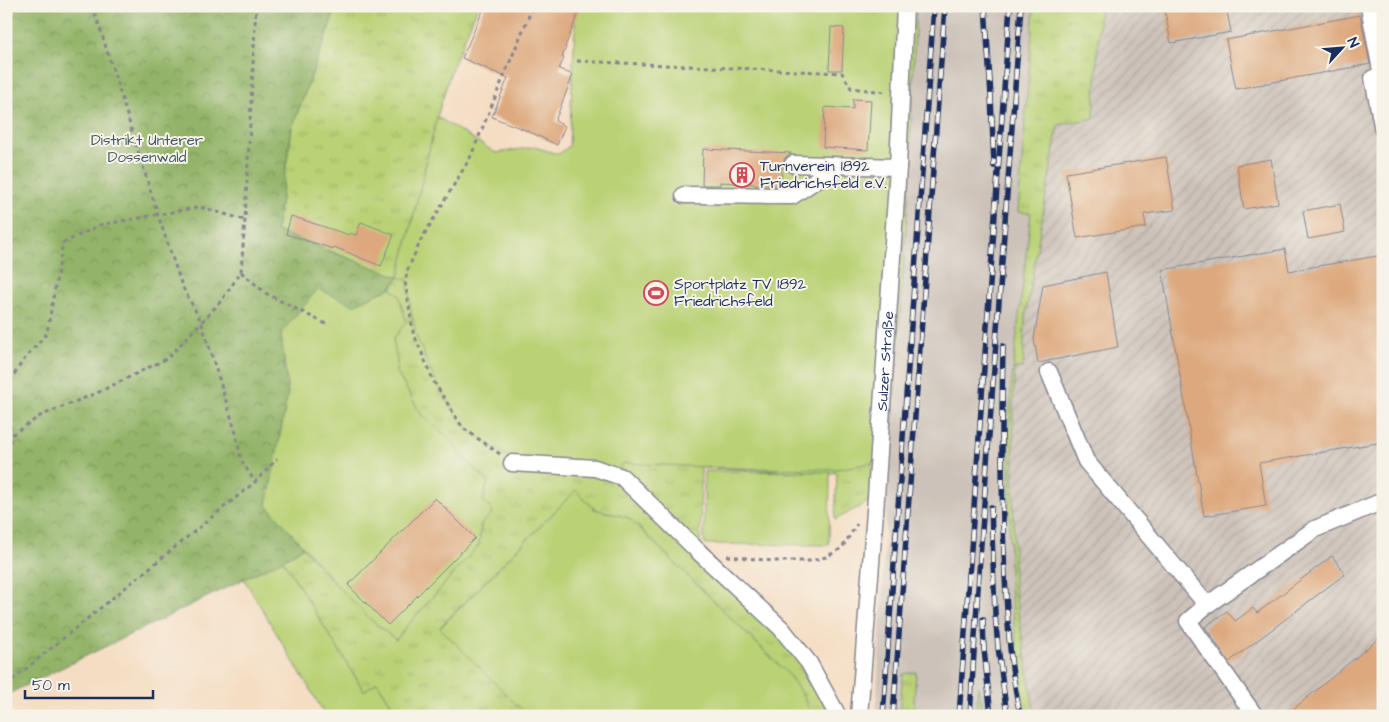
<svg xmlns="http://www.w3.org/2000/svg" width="1389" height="722" font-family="'Architects Daughter',sans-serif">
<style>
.industrial{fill:url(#industrial-furrows)}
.railway{fill:#ccc2b9}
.grass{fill:url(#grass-tufts);stroke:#6a806a}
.forest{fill:url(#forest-crowns);stroke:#577262}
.garden{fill:#bad276;stroke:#6a806a}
.building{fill:#dda87d}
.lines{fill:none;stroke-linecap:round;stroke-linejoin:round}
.minor-casing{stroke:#888690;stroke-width:19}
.path{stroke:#888690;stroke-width:3;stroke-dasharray:4 4;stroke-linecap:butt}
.minor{stroke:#fff;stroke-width:16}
.rail-casing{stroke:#1b2f5e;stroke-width:5.5}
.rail{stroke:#f7f3e8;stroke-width:4;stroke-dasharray:11;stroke-linecap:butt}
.labels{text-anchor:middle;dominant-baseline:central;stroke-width:4;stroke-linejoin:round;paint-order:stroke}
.park-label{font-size:15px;fill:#435864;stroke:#f7f3e8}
.poi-label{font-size:15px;fill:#1b2f5e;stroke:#f7f3e8;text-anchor:start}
.street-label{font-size:15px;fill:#1b2f5e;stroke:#f7f3e8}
</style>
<defs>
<pattern id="industrial-furrows" width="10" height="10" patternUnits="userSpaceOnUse" patternTransform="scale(1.25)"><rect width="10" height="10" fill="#ccc2b9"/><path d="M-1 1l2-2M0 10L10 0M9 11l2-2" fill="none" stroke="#afa7a1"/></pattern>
<pattern id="grass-tufts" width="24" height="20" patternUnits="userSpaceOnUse" patternTransform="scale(1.25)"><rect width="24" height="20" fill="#bad276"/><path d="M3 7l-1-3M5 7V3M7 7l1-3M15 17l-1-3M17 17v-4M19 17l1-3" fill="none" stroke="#9fb568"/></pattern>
<pattern id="forest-crowns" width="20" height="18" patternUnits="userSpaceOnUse" patternTransform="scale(1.25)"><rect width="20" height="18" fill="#93b467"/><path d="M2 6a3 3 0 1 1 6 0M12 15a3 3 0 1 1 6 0" fill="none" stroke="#779358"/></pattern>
</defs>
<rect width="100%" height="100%" fill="#f7f3e8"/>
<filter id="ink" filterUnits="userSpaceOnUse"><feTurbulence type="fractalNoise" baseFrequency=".02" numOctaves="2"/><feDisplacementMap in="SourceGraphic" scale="10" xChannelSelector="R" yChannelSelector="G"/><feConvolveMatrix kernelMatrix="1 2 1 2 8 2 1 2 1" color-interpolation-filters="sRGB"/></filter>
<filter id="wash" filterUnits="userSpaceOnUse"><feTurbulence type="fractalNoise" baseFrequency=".0096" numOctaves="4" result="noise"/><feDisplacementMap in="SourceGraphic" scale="20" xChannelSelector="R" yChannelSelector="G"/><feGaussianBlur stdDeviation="1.12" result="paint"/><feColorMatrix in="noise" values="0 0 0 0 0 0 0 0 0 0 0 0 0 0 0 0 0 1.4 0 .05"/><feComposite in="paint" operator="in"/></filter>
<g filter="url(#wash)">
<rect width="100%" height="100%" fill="#f5ddc3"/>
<path class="industrial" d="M1100,6h283v710h-348l-21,-129 -1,-182 2,-37 8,-1 2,-47 33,-195 36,-8z"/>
<path class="railway" d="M916,6h118l-16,206h13l-20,174 -2,46 1,152 6,58 9,74h-41l-5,-27 -3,27h-63l3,-44 -13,2 -4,42h-23l10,-204 24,-356z"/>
<g class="grass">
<path d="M337,6h141l-27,65 -14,46 -38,160 488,-97 -17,321 -35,19 2,-47 -136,-5 -1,76 93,106 38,66h-19l-8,-19 -16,-23 -159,-156 -35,-9 -18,-19 -136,137 88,89h-100l-2,-4 -28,3 -21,-33 -13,9 -81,-131 20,-13 24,28 43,44 26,21 10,-13 73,-82 4,-44 5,-20 -23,-21 -17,-23 -26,-21 -26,-45 1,-10 -4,-22 6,-44 -8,-7 8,-11 -123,-46 16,-103z"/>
<path d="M1034,6h66l-6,112 -36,7 -33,195 -2,48h-8l-2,37 1,182 21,129h-10l-9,-74 -6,-58 -1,-152 2,-46 20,-173 -13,-1z"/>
<path d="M916,672l-3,44h-14l4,-42z"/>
<path d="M978,686l6,30h-8z"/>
</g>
<path class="forest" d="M6,6h331l-45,122 -16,103 123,46 -8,11 -37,17 -73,28 7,60 -21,111 36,43 -20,13 -277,135z"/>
<g class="garden">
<path d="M576,6h340l-8,195 -18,259 -54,9 -114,-1 -97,-5 -8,6 -107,-11 -35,-24 -14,-12 -22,-35 -11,-22 -12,-30 -5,-24 -3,-31 -9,-3 38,-160 59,36 38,-6 25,7 10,-8z"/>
<path d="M391,288l8,7 7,27 -13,17 4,22 -1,10 26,45 26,21 17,23 23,21 -5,19 10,13 -12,11 -2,21 -73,82 -10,13 -26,-21 -29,-29 -74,-85 21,-112 -7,-60 37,-44 36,16z"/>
<path d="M704,471l126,1 -1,73 -125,-1z"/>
<path d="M576,490l18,19 35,9 159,156 16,23 8,19h-284l-88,-88z"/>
<path d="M283,560l81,131 13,-9 21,33 28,-3 2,4h-102l-82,-137z"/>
</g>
<g id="blocks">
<g class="building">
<path d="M485,6h96l-16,41h1l-4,10 2,1 -5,11 14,6 -18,46 10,5 -8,19 -29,-14 -36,-14 16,-39 -46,-20z"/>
<path d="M1164,6h62l5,26 -60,11z"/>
<path d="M1360,15l10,49 -134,25 -10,-49z"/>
<path d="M831,27l13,1 -2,42h-13z"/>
<path d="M853,99l18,1 -3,50 -45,-3 2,-40 28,2z"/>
<path d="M703,149l88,4v1l-3,1 -4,4v8h-2l-1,19h-25v-2l-36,-2v3h-18z"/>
<path d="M1166,157l9,53 -31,4 2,13 -69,11 -11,-65z"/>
<path d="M1271,159l7,44 -34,6 -7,-44z"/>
<path d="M1340,204l5,28 -37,7 -5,-28z"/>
<path d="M291,216l58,19 1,-2 6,2 5,-13 33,13 -13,31 -47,-19 -1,2 -47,-15z"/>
<path d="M1285,249l4,22 94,-16v187l-124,21 7,43 -62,10 -42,-246z"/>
<path d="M1106,272l12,75 -80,16 -4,-24 9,-54z"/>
<path d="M435,498l40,40 -87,87 -40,-40z"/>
<path d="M1332,556l13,18 -116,88 -24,-35 22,-16 8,10 18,-13 4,5z"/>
<path d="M1383,635v81h-98z"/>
</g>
</g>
</g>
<g filter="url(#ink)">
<use href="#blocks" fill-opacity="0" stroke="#888690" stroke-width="1"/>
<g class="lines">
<defs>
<g id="minor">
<path d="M1369,6l13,70"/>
<path d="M1383,76l-10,2 10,52"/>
<path d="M793,164l105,3"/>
<path d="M684,195l108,1 45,-30"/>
<path d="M1049,372l37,89 121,144"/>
<path d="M512,463l83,5 27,9 78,76 81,75 28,35 29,53"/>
<path id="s1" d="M859,716l16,-204 23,-345 7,-161"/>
<path d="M1255,716l-67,-95 19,-16 108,-76 68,-28"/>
</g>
</defs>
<use href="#minor" class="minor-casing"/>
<g class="path">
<path d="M92,6l7,19 59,190 24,71 19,35 35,112 5,27 14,22"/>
<path d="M577,61l265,12 9,15 34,4"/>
<path d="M241,272l26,22 59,30"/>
<path d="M6,388l16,-26 25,-29 16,-90 37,-18 100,-18 45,13"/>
<path d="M6,418l7,16"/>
<path d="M6,450l7,-16 27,-18 57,-23 71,-35 53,-57 20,-29 4,-52 11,-214"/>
<path d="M500,454l-37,-26 -29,-46 -21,-50 -8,-51 3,-12 13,-29 49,-82 63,-152"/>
<path d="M727,556l47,5h35l17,-4 16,-9 15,-24"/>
<path d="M6,685l249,-203 22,-23"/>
</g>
<use href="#minor" class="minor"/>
<defs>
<g id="rail">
<path d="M985,6l6,90 3,70"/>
<path d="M1003,346c-2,104 -2,209 8,313 2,19 6,38 9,57"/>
<path d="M991,507l4,107 3,33 9,69"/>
<path d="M983,619l1,30 7,67"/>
<path d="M883,716l51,-710"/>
<path d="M893,716l52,-710"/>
<path d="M959,716l51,-710"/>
<path d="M970,716l10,-159 41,-551"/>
</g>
</defs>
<use href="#rail" class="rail-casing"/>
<use href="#rail" class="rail"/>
</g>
</g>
<defs>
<symbol id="building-ring" viewBox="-11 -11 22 22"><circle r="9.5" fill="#f7f3e8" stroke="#d1495b" stroke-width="1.5"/><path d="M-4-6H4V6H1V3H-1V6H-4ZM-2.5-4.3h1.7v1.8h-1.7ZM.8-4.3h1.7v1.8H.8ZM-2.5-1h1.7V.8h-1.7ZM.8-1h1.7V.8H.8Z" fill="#d1495b"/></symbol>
<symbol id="stadium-ring" viewBox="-11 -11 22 22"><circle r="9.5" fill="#f7f3e8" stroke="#d1495b" stroke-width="1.5"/><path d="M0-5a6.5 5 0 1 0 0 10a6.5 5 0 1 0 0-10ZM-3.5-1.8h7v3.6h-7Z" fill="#d1495b"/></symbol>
</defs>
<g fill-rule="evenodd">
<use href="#building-ring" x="728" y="161" width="28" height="28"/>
<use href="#stadium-ring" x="642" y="279" width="28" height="28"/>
</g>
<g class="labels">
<g class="park-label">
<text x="147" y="140">Distrikt Unterer<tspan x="147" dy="17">Dossenwald</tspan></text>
</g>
<g class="poi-label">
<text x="760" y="166">Turnverein 1892<tspan x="760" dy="17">Friedrichsfeld e.V.</tspan></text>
<text x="674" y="284">Sportplatz TV 1892<tspan x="674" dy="17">Friedrichsfeld</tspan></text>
</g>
<g class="street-label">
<text stroke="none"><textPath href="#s1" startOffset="356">Sulzer Straße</textPath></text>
</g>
</g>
<rect width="1389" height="722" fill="none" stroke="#f7f3e8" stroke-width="25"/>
<g transform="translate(1342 48) rotate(64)" stroke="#f7f3e8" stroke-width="4" paint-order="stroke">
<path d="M0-4L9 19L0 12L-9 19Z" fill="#1b2f5e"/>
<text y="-8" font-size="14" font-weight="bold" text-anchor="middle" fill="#1b2f5e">N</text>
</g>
<path d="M25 690v8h128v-8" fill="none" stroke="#1b2f5e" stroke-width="2.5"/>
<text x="32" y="690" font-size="15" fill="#1b2f5e" stroke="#f7f3e8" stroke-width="4" paint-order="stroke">50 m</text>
</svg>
